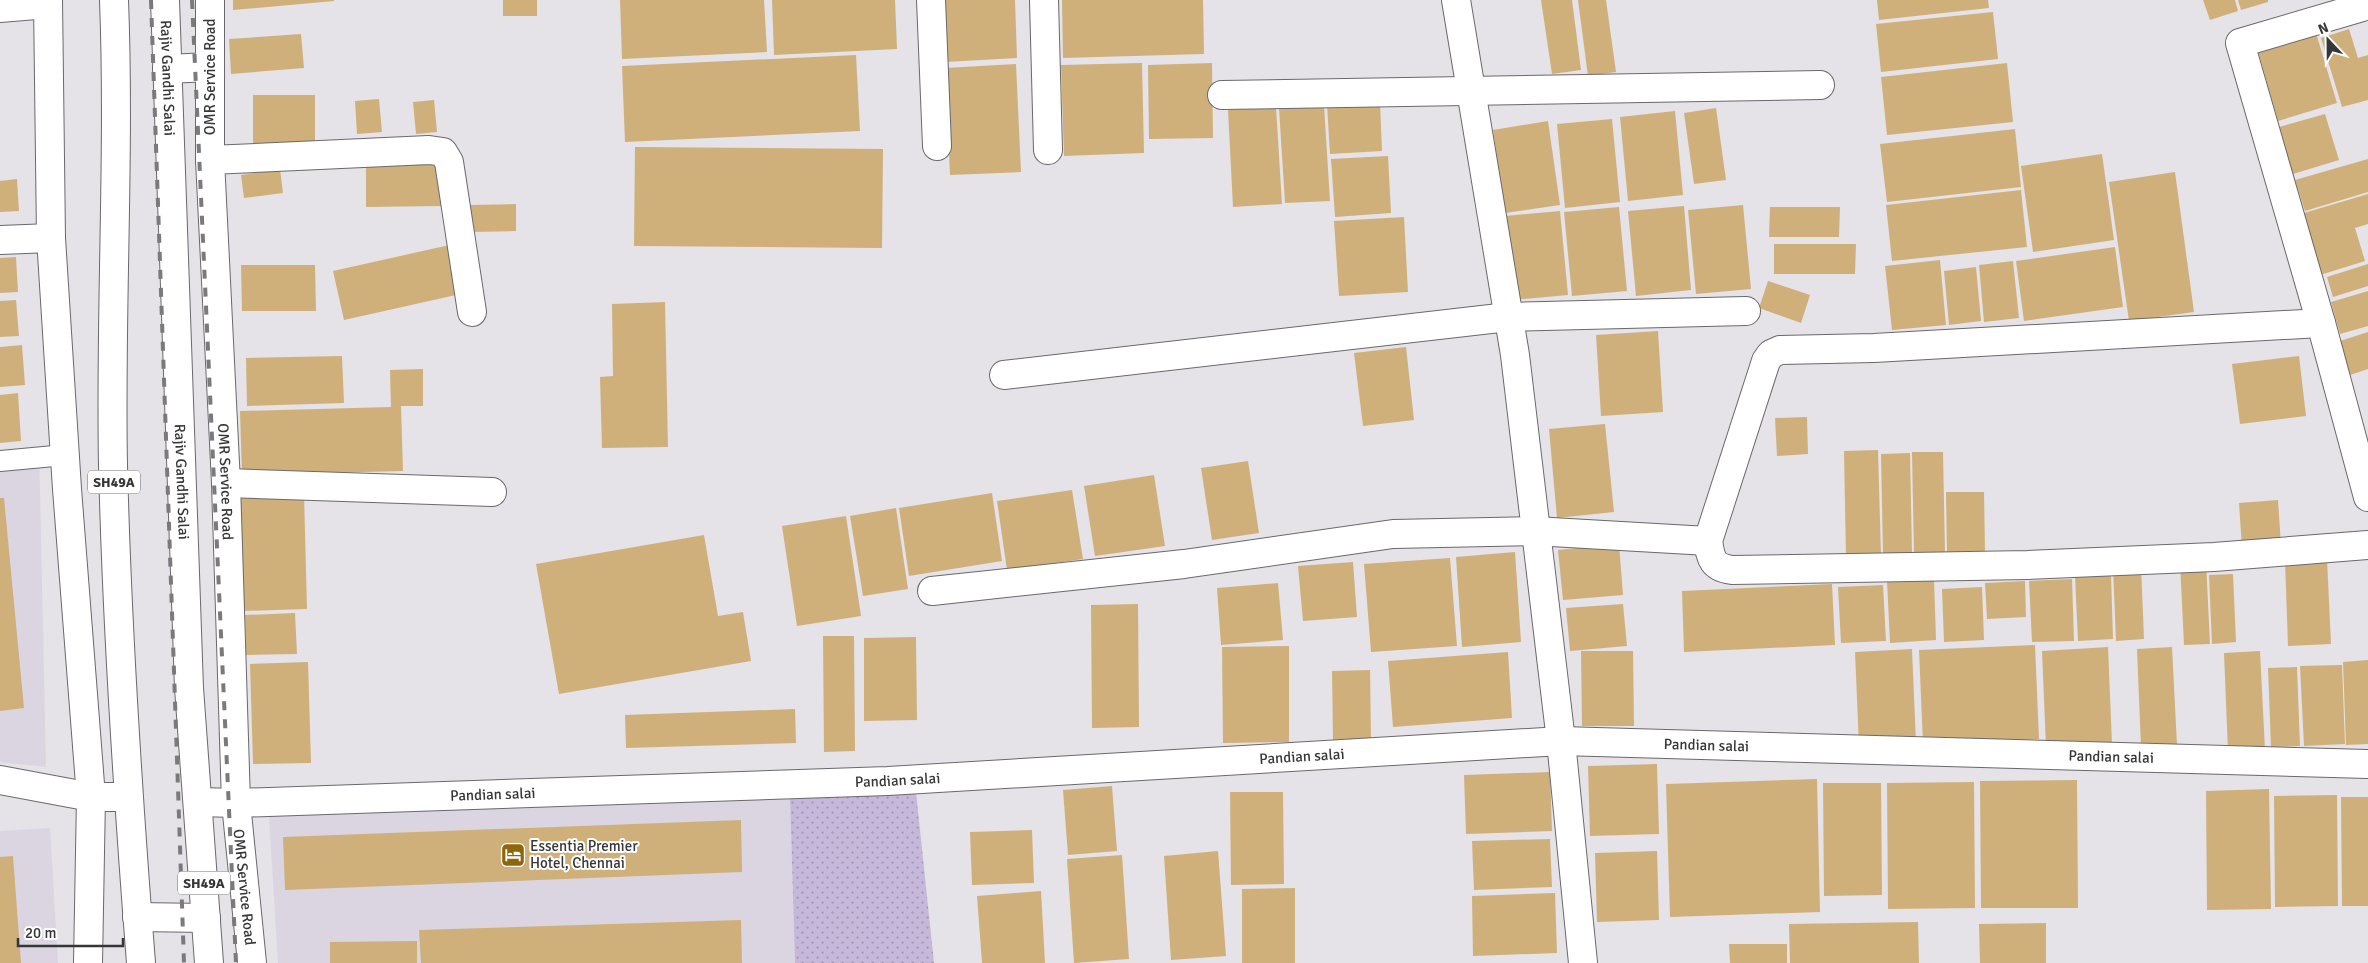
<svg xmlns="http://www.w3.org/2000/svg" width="2368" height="963" font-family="Signika,sans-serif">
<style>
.built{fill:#dad5e1}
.grass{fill:url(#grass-dots)}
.building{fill:#d0b07a}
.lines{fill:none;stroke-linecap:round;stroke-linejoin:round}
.service-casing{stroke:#6a686d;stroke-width:22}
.minor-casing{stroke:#6a686d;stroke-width:30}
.tertiary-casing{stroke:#6a686d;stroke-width:30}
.primary-casing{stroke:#6a686d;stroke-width:30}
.service{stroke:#fff;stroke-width:20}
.minor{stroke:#fff;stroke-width:28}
.tertiary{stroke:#fff;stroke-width:28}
.primary{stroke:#fff;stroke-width:28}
.rail{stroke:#7a797c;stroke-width:4;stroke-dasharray:9 9;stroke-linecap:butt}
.labels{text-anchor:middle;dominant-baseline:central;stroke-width:4;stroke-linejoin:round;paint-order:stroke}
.shield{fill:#fff;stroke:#727274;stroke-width:1}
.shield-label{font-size:14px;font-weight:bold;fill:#363638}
.street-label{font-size:15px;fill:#363638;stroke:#fff}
.poi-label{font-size:15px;fill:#363638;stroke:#fff;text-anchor:start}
</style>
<defs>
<pattern id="grass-dots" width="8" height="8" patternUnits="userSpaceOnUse" patternTransform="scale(1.25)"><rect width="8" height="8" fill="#c6b8da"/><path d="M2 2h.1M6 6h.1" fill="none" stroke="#a296b2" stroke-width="1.8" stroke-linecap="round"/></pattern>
</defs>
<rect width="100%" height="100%" fill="#e5e2e8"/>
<g class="built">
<path d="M39,448l7,319 -46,-5v-311z"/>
<path d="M790,797l5,166h-517l-9,-147z"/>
<path d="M50,828l8,135h-58v-132z"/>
</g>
<path class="grass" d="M916,792l18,171h-139l-5,-166z"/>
<g class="building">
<path d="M233,0h101v1l-101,9z"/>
<rect x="503" y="0" width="34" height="16"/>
<path d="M620,0h144l3,52 -145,7z"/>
<path d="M772,0h123l2,49 -123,6z"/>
<path d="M942,0h73l2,58 -72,4z"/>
<path d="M1062,0h141l1,54 -141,4z"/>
<path d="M1541,0h31l9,70 -29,4z"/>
<path d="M1578,0h28l10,72 -28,4z"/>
<path d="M1877,0h111l1,8 -110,12z"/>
<path d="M2203,0h32l3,11 -28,9z"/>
<path d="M2238,0h30v2l-27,8z"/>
<path d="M1993,12l5,47 -117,13 -5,-48z"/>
<path d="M2349,29l9,29 10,-3v45l-26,7 -21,-69z"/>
<path d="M2316,33l21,70 -59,18 -20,-70z"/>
<path d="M301,34l3,34 -73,6 -2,-35z"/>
<path d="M856,55l4,76 -235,11 -3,-76z"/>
<path d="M1142,63l2,90 -80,3 -3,-91z"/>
<path d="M1212,63l1,75 -64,1 -1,-74z"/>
<path d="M2007,63l6,59 -126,13 -6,-58z"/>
<path d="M1016,64l5,108 -71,3 -5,-107z"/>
<rect x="253" y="95" width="62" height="50"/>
<path d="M379,99l3,33 -25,2 -2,-33z"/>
<path d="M434,100l3,32 -21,2 -3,-32z"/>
<path d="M1380,102l2,49 -52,3 -3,-49z"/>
<path d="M1324,105l6,96 -45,2 -6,-95z"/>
<path d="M1276,107l6,97 -49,3 -5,-97z"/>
<path d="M1716,108l10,72 -32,4 -10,-71z"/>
<path d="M1675,111l8,84 -55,6 -8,-84z"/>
<path d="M2325,114l14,46 -46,14 -14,-47z"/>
<path d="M1612,119l8,83 -55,6 -8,-84z"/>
<path d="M1548,121l12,84 -55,8 -12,-83z"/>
<path d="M2015,129l6,58 -134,15 -7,-58z"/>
<path d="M635,147l248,2 -1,99 -248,-2z"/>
<path d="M2102,154l12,86 -81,12 -12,-86z"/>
<path d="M1388,156l3,57 -56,4 -4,-58z"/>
<path d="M2368,159v33l-63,19 -10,-31z"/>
<path d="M442,161l1,45 -77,1v-45z"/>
<path d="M280,169l3,24 -39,5 -3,-23z"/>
<path d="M2175,172l19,140 -65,9 -20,-139z"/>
<path d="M17,179l2,32 -19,1v-31z"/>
<path d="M2021,190l6,57 -135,14 -6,-56z"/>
<path d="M2368,194v30l-13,4 10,33 -45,14 -16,-62z"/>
<path d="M516,204v27l-45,1 -1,-27z"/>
<path d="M1743,205l8,84 -55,5 -8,-84z"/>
<path d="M1684,206l7,84 -55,6 -8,-85z"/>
<path d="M1619,207l8,84 -55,5 -8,-84z"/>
<path d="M1770,207h70l-1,30h-70z"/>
<path d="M1560,211l8,84 -55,5 -8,-84z"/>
<path d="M1404,217l4,75 -69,4 -5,-75z"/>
<path d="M454,244l11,49 -121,27 -11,-49z"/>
<path d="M1774,244h82l-1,30h-81z"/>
<path d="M2115,247l8,60 -99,14 -8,-60z"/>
<path d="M16,257l2,35 -18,1v-35z"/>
<path d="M1940,260l6,65 -54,5 -7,-64z"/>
<path d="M2013,261l6,57 -35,4 -5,-57z"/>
<path d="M2368,264v22l-35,11 -6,-20z"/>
<path d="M241,265h74l1,46h-74z"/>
<path d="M1976,267l5,54 -32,4 -5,-54z"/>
<path d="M1768,281l42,14 -9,28 -42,-15z"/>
<path d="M2368,291v35l-28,8 -9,-32z"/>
<path d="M16,300l3,36 -19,1v-36z"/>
<path d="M665,302l3,145 -66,1 -2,-71 13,-1 -1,-72z"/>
<path d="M1658,331l5,81 -62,4 -5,-81z"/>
<path d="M2368,332v37l-18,6 -10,-34z"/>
<path d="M22,345l3,40 -25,2v-40z"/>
<path d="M1406,347l8,73 -51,6 -9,-73z"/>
<path d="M342,356l2,47 -97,3 -1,-48z"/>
<path d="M2299,356l7,60 -66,8 -8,-60z"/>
<path d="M423,369v37h-22l2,65 -161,4 -2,-64 151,-4 -1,-37z"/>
<path d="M18,393l3,48 -21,2v-48z"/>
<path d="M1807,417l1,37 -31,2 -2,-38z"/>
<path d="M1605,424l9,88 -57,6 -8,-89z"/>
<path d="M1878,450l3,106 -35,1 -2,-106z"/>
<path d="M1912,452h31l2,101 -31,1z"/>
<path d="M1910,453l2,101h-29l-2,-100z"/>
<path d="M1248,461l11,72 -47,7 -11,-72z"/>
<path d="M1154,475l11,71 -70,10 -11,-70z"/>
<path d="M1072,490l11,69 -76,11 -10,-69z"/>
<path d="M1946,492h38l1,60 -38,1z"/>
<path d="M992,493l10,68 -93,15 -10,-68z"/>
<path d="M304,494l3,115 -65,2 -2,-116z"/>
<path d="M0,498h4l20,210 -24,3z"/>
<path d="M2278,500l3,45 -39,3 -3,-45z"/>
<path d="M896,508l12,81 -45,7 -13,-80z"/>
<path d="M846,516l15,100 -64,10 -15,-100z"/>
<path d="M704,535l14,81 25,-4 8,49 -192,33 -23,-130z"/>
<path d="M1619,544l4,51 -60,5 -5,-50z"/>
<path d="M1515,552l6,90 -59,5 -6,-90z"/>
<path d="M1450,558l7,88 -86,6 -7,-88z"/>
<path d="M2327,559l4,85 -43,2 -3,-85z"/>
<path d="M2206,561l4,83 -26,1 -4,-83z"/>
<path d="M1353,562l4,55 -54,4 -5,-55z"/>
<path d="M2141,566l3,73 -28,2 -3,-73z"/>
<path d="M2111,574l2,65 -35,2 -3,-65z"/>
<path d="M2233,574l3,68 -24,2 -3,-69z"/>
<path d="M1934,579l2,61 -46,3 -3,-62z"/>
<path d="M2072,579l2,62 -42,1 -3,-61z"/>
<path d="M2025,581l1,36 -39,2 -2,-36z"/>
<path d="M1278,583l5,57 -62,5 -4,-57z"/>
<path d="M1832,584l3,61 -151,7 -2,-61z"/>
<path d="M1883,585l3,56 -45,2 -3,-56z"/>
<path d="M1982,587l2,53 -40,2 -2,-53z"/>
<path d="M1138,604l1,123 -47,1 -1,-123z"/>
<path d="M1623,604l4,42 -57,5 -4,-43z"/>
<path d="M295,613l2,41 -51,1 -1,-40z"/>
<path d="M823,636h31l1,115 -31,1z"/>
<path d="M916,637l1,83 -53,1v-83z"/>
<path d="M2035,645l4,94 -116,5 -4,-94z"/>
<path d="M1289,646v96l-66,1 -1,-96z"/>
<path d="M2108,647l4,97 -66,3 -4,-96z"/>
<path d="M2172,647l5,98 -36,2 -4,-98z"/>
<path d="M1912,649l4,94 -57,3 -4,-94z"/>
<path d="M1581,651h52l1,75h-52z"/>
<path d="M2260,651l5,99 -37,2 -4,-99z"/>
<path d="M1508,652l4,66 -119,9 -5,-66z"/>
<path d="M2368,660v84l-22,1 -3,-83z"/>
<path d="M308,662l3,101 -58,1 -3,-100z"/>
<path d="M2342,665l3,79 -41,2 -4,-80z"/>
<path d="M2297,667l3,79 -29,1 -3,-79z"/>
<path d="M1370,670l1,69 -38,1 -1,-69z"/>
<path d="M795,709l1,34 -170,5 -1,-33z"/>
<path d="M1657,764l2,70 -69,2 -2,-70z"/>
<path d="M1550,772l2,59 -86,3 -2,-59z"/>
<path d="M1817,779l3,133 -150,5 -4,-133z"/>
<path d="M2077,780l1,128h-97l-1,-127z"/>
<path d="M1974,782l1,126 -87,1 -1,-126z"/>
<path d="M1823,783h58l1,112 -58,1z"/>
<path d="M1112,786l5,65 -49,4 -5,-65z"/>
<path d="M2269,789l2,120 -64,1 -1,-119z"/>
<path d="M1230,792h53l1,92 -53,1z"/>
<path d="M2337,795l1,111 -63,1 -1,-111z"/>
<path d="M2341,797h27v109h-26z"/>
<path d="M741,820l1,52 -457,18 -2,-53z"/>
<path d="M1032,830l2,53 -62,2 -2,-53z"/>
<path d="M1550,839l2,48 -78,3 -2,-49z"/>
<path d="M1218,851l8,105 -55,4 -7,-104z"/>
<path d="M1657,851l2,69 -62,2 -2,-69z"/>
<path d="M1122,855l7,104 -55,4 -7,-104z"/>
<path d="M13,856l8,107h-21v-106z"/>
<path d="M1295,888v75h-53v-74z"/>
<path d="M1041,891l4,72h-63l-5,-67z"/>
<path d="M1555,893l2,60 -84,3 -1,-60z"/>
<path d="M741,920l1,43h-321l-2,-33z"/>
<path d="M1918,922l1,41h-129l-1,-39z"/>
<path d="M2046,923v40h-66l-1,-39z"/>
<path d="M417,941v22h-87v-21z"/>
<path d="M1729,944h58v19h-57z"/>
</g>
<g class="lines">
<defs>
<path id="service" d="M0,461l65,-6"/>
<g id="minor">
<path d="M931,0l6,146"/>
<path d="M1044,0l4,150"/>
<path d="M1456,0l59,355 46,386 22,222"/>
<path d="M2360,0l2,7 -122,36 81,280 47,174"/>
<path d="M0,8l48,-4"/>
<path d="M1222,95l598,-10"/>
<path d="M210,160l219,-10 14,2 6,10 23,150"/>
<path d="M0,240l51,-2"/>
<path d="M2321,323l-447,25 -94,2 -9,4 -5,7 -58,180c3,18 4,26 24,29l296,-5 186,-8 154,-12"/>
<path d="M1004,375l504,-58 238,-6"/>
<path d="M226,483l266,9"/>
<path d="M932,591l252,-27 209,-30 141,-3 174,10"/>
<path d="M0,780l91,17h37"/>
</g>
<g id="tertiary">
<path d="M48,0l3,238 16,251 24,308 -3,166"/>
<path id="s1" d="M210,0v160l16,323 10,320 16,160"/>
<path id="s2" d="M198,802l38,1 652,-22 673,-40 807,23"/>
</g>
<g id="primary">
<path d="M114,0c6,155 -4,310 -1,465 4,166 15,332 28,498"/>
<path id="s3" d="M165,0l24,688 20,275"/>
<path d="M167,69l43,-2"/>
<path d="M137,917l69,1"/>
</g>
</defs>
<use href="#service" class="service-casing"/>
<use href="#minor" class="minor-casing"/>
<use href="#tertiary" class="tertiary-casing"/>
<use href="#primary" class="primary-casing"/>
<use href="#service" class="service"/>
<use href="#minor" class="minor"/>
<use href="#tertiary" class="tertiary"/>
<use href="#primary" class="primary"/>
<g class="rail">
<path d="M151,0l33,963"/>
<path d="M192,0l44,963"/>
</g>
</g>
<defs>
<symbol id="hotel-square" viewBox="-11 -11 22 22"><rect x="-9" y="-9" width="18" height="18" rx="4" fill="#8f660c" stroke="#fff"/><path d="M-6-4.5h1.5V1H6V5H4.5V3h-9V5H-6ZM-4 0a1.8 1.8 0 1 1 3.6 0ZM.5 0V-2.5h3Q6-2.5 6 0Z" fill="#fff"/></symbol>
</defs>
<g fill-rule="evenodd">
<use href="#hotel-square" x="499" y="841" width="28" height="28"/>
</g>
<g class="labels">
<g class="shield">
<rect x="88" y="470.5" width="52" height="23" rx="4"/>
<rect x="178" y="871.5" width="52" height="23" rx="4"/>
</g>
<g class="shield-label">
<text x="114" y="482">SH49A</text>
<text x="204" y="883">SH49A</text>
</g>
<g class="street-label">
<text stroke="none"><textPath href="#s3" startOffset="78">Rajiv Gandhi Salai</textPath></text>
<text transform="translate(210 77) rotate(-90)">OMR Service Road</text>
<text stroke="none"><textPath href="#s3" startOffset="482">Rajiv Gandhi Salai</textPath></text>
<text stroke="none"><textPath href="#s1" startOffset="482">OMR Service Road</textPath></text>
<text stroke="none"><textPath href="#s2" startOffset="1510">Pandian salai</textPath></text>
<text stroke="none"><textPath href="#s2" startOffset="1105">Pandian salai</textPath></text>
<text stroke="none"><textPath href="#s2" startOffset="1915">Pandian salai</textPath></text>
<text stroke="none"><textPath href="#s2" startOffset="700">Pandian salai</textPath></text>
<text stroke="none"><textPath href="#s2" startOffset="295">Pandian salai</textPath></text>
<text stroke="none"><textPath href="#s1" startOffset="888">OMR Service Road</textPath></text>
</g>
<g class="poi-label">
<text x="530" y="846">Essentia Premier<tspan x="530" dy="17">Hotel, Chennai</tspan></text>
</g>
</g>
<g transform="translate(2328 40) rotate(338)" stroke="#ffffff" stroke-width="4" paint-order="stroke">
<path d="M0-4L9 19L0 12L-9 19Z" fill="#363638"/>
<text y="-8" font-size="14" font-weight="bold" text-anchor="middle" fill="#363638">N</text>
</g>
<path d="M18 938v8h105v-8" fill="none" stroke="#363638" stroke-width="2.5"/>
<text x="25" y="938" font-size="15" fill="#363638" stroke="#ffffff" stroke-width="4" paint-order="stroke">20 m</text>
</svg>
